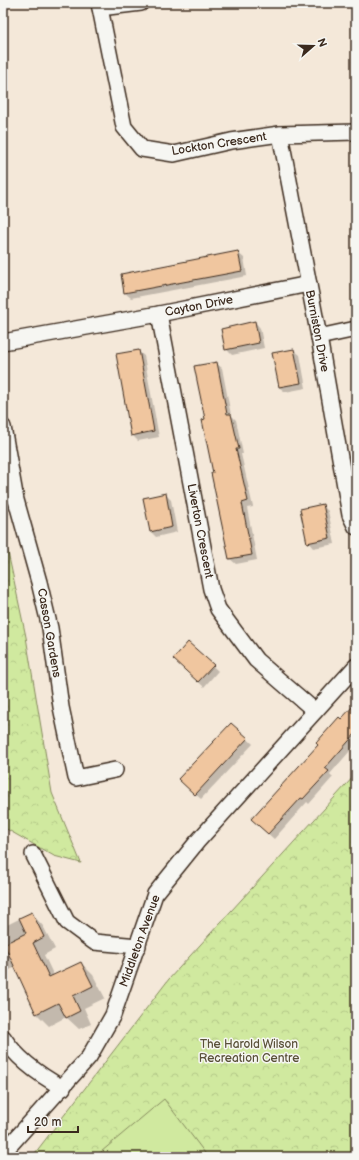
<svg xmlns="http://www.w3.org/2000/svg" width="359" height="1160" font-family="'Balsamiq Sans',sans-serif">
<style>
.park{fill:url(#park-crowns);stroke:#868a5e}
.pitch{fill:#d0e99f;stroke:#868a5e}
.shadow{fill:#0003}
.building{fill:#f0c69f;stroke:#3b2a1e}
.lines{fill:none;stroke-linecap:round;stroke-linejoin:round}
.minor-casing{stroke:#3b2a1e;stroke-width:18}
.minor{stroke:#f6f6f2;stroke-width:15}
.labels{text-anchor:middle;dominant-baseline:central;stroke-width:3;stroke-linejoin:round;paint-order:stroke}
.street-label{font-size:12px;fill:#3b2a1e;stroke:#f6f6f2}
.park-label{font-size:12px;fill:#595038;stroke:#f6f6f2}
</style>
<defs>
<pattern id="park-crowns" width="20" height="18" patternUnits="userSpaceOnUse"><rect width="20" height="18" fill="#d0e99f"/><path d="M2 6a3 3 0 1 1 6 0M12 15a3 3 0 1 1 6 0" fill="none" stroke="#b4c888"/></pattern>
</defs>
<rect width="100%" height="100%" fill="#f4e8d9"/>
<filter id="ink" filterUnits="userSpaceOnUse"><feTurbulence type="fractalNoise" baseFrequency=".025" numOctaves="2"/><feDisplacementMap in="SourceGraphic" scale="8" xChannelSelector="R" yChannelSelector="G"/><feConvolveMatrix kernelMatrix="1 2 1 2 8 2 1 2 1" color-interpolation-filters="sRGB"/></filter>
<g filter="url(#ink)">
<g class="park">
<path d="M3,529l23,108 26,156 29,70 -27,-7 -51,-29z"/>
<path d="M356,774v383h-324l137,-178z"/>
</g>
<path class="pitch" d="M164,1099l44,58h-113z"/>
<g class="shadow">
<path d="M238,253l6,5 3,18 -116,22 -6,-5z"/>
<path d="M255,322l5,6 4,20 -32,7 -6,-6z"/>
<path d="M294,350l6,5 6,33 -21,4 -6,-5z"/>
<path d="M138,351l6,5 15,81 -21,4 -6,-6z"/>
<path d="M216,363l6,5 9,47 5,5 7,34h-2l12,53 -6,1 10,52 -21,4 -6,-5 -24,-139z"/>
<path d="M165,494l6,6 6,32 -21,5 -6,-6z"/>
<path d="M323,506l5,5 7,33 -22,4 -5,-6z"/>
<path d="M188,643l30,28 -14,16 -25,-23z"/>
<path d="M356,704v40l-26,30 3,3 -24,27 -2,-2 -33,37 -17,-15z"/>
<path d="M231,724l22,20 -52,55 -16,-14z"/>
<path d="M31,913l12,13 12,23 -11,6 10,21 27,-13 12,12 12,23 -21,10 7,16 -12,5 -13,-12 -17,9 -12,-12 -21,-47 -13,6v-46z"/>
</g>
<g class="building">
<path d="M238,251l4,20 -118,22 -3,-19z"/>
<path d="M255,321l4,22 -34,7 -4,-21z"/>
<path d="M294,349l7,34 -22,4 -7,-34z"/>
<path d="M139,350l15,81 -23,5 -15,-82z"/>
<path d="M217,362l10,52h4l8,35h-3l12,52 -6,2 10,52 -23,4 -18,-86h2l-11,-53 3,-1 -11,-53z"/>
<path d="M166,493l6,34 -22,5 -7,-34z"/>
<path d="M323,504l7,34 -23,5 -7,-34z"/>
<path d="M188,642l26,23 -16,17 -25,-23z"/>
<path d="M356,703v30l-31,35 4,3 -26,28 -2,-1 -33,36 -17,-15 67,-74 -2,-2 23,-26 2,2z"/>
<path d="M231,723l17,15 -53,57 -17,-16z"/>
<path d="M32,912l12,25 -11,6 16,34 32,-15 12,24 -20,10 7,15 -14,7 -8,-15 -22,11 -32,-70 22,-11 -7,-15z"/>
</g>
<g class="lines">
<defs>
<g id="minor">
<path d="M99,3l25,124 18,22 32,5 57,-13 49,-7 76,-2"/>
<path d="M100,8l41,-5"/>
<path d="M280,134l39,203 31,178 6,12"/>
<path d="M159,314l52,275 7,20 38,51 59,51"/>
<path d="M319,337l37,-8"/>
<path d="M3,342l156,-28 150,-30"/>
<path d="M3,427l13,73 23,82 11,46 11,79 15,71 39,-8"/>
<path d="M33,854l34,68 27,20 44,4"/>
<path d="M3,1037c14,22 38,39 60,51"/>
<path d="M3,1153l86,-96 24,-42 42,-121 42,-52 159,-176"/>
</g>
</defs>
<use href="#minor" class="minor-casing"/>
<use href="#minor" class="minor"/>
</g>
</g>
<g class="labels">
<g class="street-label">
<text transform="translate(219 144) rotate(-9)">Lockton Crescent</text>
<text transform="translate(199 306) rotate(-11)">Cayton Drive</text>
<text transform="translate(317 331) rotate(79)">Burniston Drive</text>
<text transform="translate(200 531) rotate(79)">Liverton Crescent</text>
<text transform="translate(49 633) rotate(80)">Casson Gardens</text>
<text transform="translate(140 941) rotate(-70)">Middleton Avenue</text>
</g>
<g class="park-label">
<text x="249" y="1044">The Harold Wilson<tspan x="249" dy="14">Recreation Centre</tspan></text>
</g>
</g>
<rect width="359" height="1160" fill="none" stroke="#f6f6f2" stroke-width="16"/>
<rect x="8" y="8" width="343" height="1144" fill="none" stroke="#3b2a1e" stroke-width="1.5" filter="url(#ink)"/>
<g transform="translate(313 46) rotate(70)" stroke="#f6f6f2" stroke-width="3" paint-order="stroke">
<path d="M0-3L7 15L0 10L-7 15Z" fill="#3b2a1e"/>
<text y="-6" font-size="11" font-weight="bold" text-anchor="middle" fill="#3b2a1e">N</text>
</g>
<path d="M28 1126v6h50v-6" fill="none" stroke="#3b2a1e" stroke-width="2"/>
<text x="34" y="1126" font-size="12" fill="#3b2a1e" stroke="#f6f6f2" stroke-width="3" paint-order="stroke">20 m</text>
</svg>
